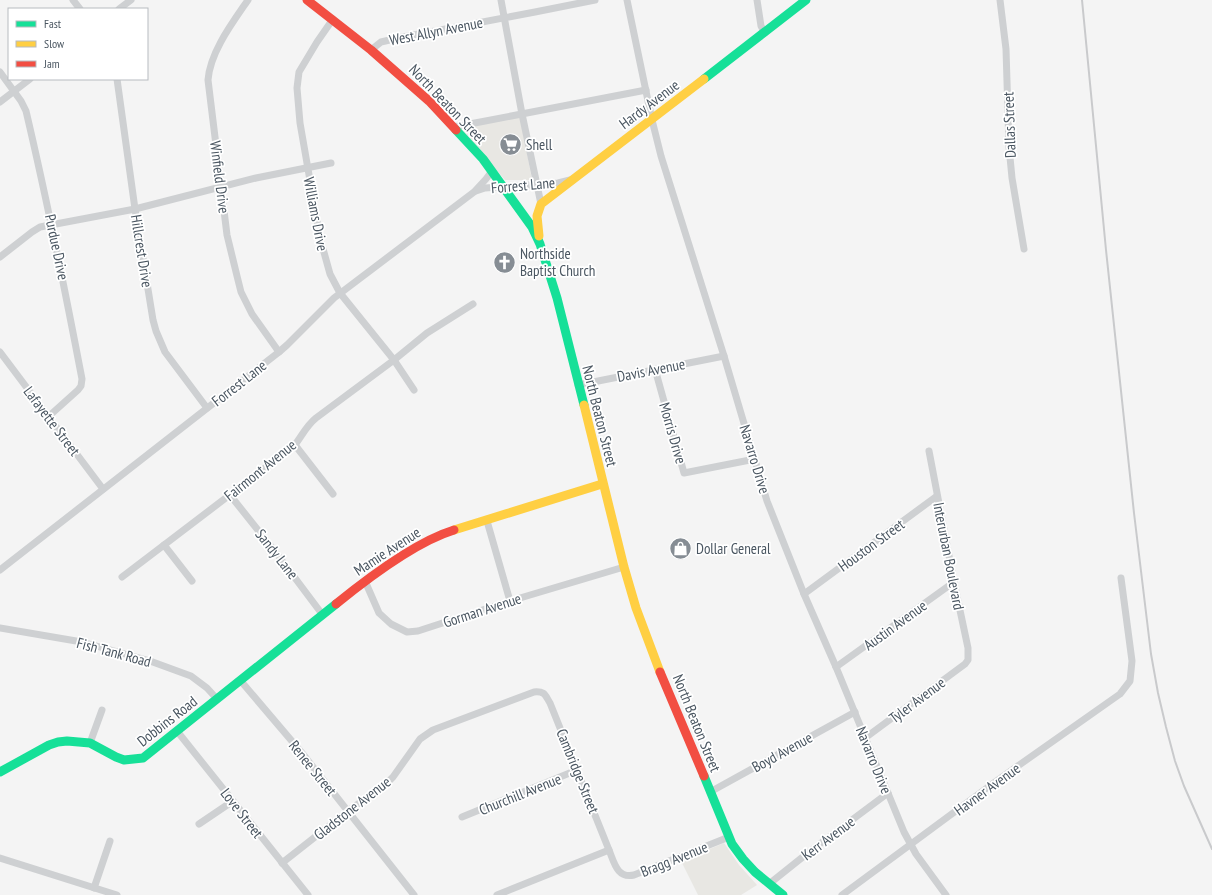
<svg xmlns="http://www.w3.org/2000/svg" width="1212" height="895" font-family="'PT Sans Narrow',sans-serif">
<style>
.commercial{fill:#e8e7e3}
.lines{fill:none;stroke-linecap:round;stroke-linejoin:round}
.street{stroke:#ced0d2;stroke-width:7}
.fast{stroke:#16e098;stroke-width:9}
.slow{stroke:#ffcf43;stroke-width:9}
.jam{stroke:#f24e42;stroke-width:9}
.rail{stroke:#c9cacc;stroke-width:2}
.labels{text-anchor:middle;dominant-baseline:central;stroke-width:3.5;stroke-linejoin:round;paint-order:stroke}
.street-label{font-size:15px;fill:#4a5661;stroke:#fff}
.poi-label{font-size:15px;fill:#4a5661;stroke:#fff;text-anchor:start}
</style>
<rect width="100%" height="100%" fill="#f4f4f4"/>
<g class="commercial">
<path d="M520,116l12,64h-27l-44,-51z"/>
<path d="M724,843l15,22 18,20 -16,10h-43l-17,-34z"/>
</g>
<g class="lines">
<g class="street">
<path d="M73,0l7,9"/>
<path d="M248,0c-15,22 -38,52 -40,80l19,155 10,41 4,16 11,22 27,38"/>
<path d="M501,0l21,114 19,90"/>
<path d="M627,0l25,120 9,36 63,200 43,145 37,93 32,73 68,165 12,22 30,41"/>
<path d="M757,0l4,26 4,7"/>
<path d="M1000,0l6,49 3,98 3,31 12,71"/>
<path d="M119,9l12,-9"/>
<path d="M333,19l-16,23 -18,30 -2,16 3,35 20,115 10,36 10,19 54,67 20,30"/>
<path d="M371,50l10,-8 17,-4 137,-26 60,-12"/>
<path d="M0,72l21,29 5,10c21,89 39,179 56,268l-1,7 -3,4 -30,27"/>
<path d="M117,79l18,130 18,111 3,11 9,21 42,56"/>
<path d="M0,102l30,-23"/>
<path d="M454,127l192,-37"/>
<path d="M476,191l9,-3 73,-5 12,-3"/>
<path d="M0,257l32,-25 8,-5 95,-18 121,-31 75,-15"/>
<path d="M0,352l103,137"/>
<path d="M655,369l29,104 71,-14"/>
<path d="M578,385l146,-29"/>
<path d="M295,445l38,49"/>
<path d="M230,495l47,59 45,60"/>
<path d="M487,521l23,80"/>
<path d="M164,545l28,36"/>
<path d="M0,570l279,-218 8,-7 47,-47 140,-106 12,-13 6,-8"/>
<path d="M122,577l172,-131c8,-10 12,-20 22,-28l78,-58 33,-27 46,-29"/>
<path d="M365,581l14,32 12,11 16,8 11,-1 92,-30 114,-34"/>
<path d="M804,594l133,-98"/>
<path d="M0,628l82,14 68,19 41,15 16,12 10,11"/>
<path d="M836,667l118,-85"/>
<path d="M240,680l62,73 112,142"/>
<path d="M177,731l131,164"/>
<path d="M865,738l100,-74 3,-4v-12l-14,-66 -25,-131"/>
<path d="M90,743l12,-33"/>
<path d="M710,792l145,-80"/>
<path d="M462,817l115,-47"/>
<path d="M199,824l34,-23"/>
<path d="M0,858l117,37"/>
<path d="M282,863l66,-52 38,-27 7,-7 27,-38 13,-9 101,-38c11,-1 11,3 16,11l59,147c5,12 8,29 25,25l95,-38"/>
<path d="M769,884l40,-32 79,-59"/>
<path d="M94,888l16,-47"/>
<path d="M497,895l112,-45"/>
<path d="M842,895l153,-113 125,-88 10,-13 2,-20 -11,-83"/>
</g>
<g class="fast">
<path d="M704,79l102,-79"/>
<path d="M456,130l27,29 49,68 8,17 17,54 27,107"/>
<path d="M0,772l49,-27 9,-3 9,-1 23,2 26,14 8,3 19,-2 193,-154"/>
<path d="M704,776l28,68 11,15 12,13 28,23"/>
</g>
<g class="slow">
<path d="M539,236l-2,-20 4,-12 163,-125"/>
<path d="M584,405l40,162 12,41 24,64"/>
<path d="M454,530l148,-46"/>
</g>
<g class="jam">
<path d="M307,0l64,50 58,51 27,29"/>
<path d="M336,604c32,-26 79,-62 118,-74"/>
<path d="M660,672l44,104"/>
</g>
<path class="rail" d="M1082,0l24,250 28,263 17,141 7,39 8,34 9,34 9,25 28,63"/>
</g>
<defs>
<symbol id="supermarket-disc" viewBox="-11 -11 22 22"><circle r="9.5" fill="#868d94" stroke="#fff"/><path d="M-6-5.5h2.5l.6 2H6L4.5 2H-2.5L-4.4-4H-6ZM-1.5 3.2a1.3 1.3 0 1 0 .1 0ZM3 3.2a1.3 1.3 0 1 0 .1 0Z" fill="#fff"/></symbol>
<symbol id="church-disc" viewBox="-11 -11 22 22"><circle r="9.5" fill="#868d94" stroke="#fff"/><path d="M-1.2-6h2.4v3.5h3.3v2.4h-3.3V6h-2.4V-.1h-3.3v-2.4h3.3Z" fill="#fff"/></symbol>
<symbol id="shop-disc" viewBox="-11 -11 22 22"><circle r="9.5" fill="#868d94" stroke="#fff"/><path d="M-5-2.5h2.3a2.7 3.5 0 0 1 5.4 0H5L5.5 6h-11ZM-1.5-2.5h3a1.5 2.3 0 0 0-3 0Z" fill="#fff"/></symbol>
</defs>
<g fill-rule="evenodd">
<use href="#supermarket-disc" x="498" y="132" width="25" height="25"/>
<use href="#church-disc" x="492" y="250" width="25" height="25"/>
<use href="#shop-disc" x="668" y="536" width="25" height="25"/>
</g>
<g class="labels">
<g class="street-label">
<text transform="translate(436 31) rotate(-11)">West Allyn Avenue</text>
<text transform="translate(448 104) rotate(46)">North Beaton Street</text>
<text transform="translate(649 104) rotate(-37)">Hardy Avenue</text>
<text transform="translate(1009 125) rotate(-92)">Dallas Street</text>
<text transform="translate(220 177) rotate(83)">Winfield Drive</text>
<text transform="translate(523 185) rotate(-5)">Forrest Lane</text>
<text transform="translate(316 214) rotate(79)">Williams Drive</text>
<text transform="translate(57 247) rotate(78)">Purdue Drive</text>
<text transform="translate(142 251) rotate(81)">Hillcrest Drive</text>
<text transform="translate(651 370) rotate(-11)">Davis Avenue</text>
<text transform="translate(239 383) rotate(-38)">Forrest Lane</text>
<text transform="translate(600 416) rotate(76)">North Beaton Street</text>
<text transform="translate(52 421) rotate(53)">Lafayette Street</text>
<text transform="translate(673 433) rotate(74)">Morris Drive</text>
<text transform="translate(755 459) rotate(73)">Navarro Drive</text>
<text transform="translate(260 470) rotate(-39)">Fairmont Avenue</text>
<text transform="translate(871 545) rotate(-36)">Houston Street</text>
<text transform="translate(387 551) rotate(-33)">Mamie Avenue</text>
<text transform="translate(277 554) rotate(52)">Sandy Lane</text>
<text transform="translate(949 556) rotate(79)">Interurban Boulevard</text>
<text transform="translate(482 610) rotate(-18)">Gorman Avenue</text>
<text transform="translate(895 625) rotate(-36)">Austin Avenue</text>
<text transform="translate(114 652) rotate(15)">Fish Tank Road</text>
<text transform="translate(917 700) rotate(-37)">Tyler Avenue</text>
<text transform="translate(167 721) rotate(-38)">Dobbins Road</text>
<text transform="translate(697 723) rotate(68)">North Beaton Street</text>
<text transform="translate(782 752) rotate(-29)">Boyd Avenue</text>
<text transform="translate(874 760) rotate(68)">Navarro Drive</text>
<text transform="translate(313 768) rotate(51)">Renee Street</text>
<text transform="translate(578 771) rotate(68)">Cambridge Street</text>
<text transform="translate(987 789) rotate(-36)">Havner Avenue</text>
<text transform="translate(520 794) rotate(-22)">Churchill Avenue</text>
<text transform="translate(352 808) rotate(-38)">Gladstone Avenue</text>
<text transform="translate(242 813) rotate(52)">Love Street</text>
<text transform="translate(828 838) rotate(-37)">Kerr Avenue</text>
<text transform="translate(674 859) rotate(-22)">Bragg Avenue</text>
</g>
<g class="poi-label">
<text x="526" y="144">Shell</text>
<text x="520" y="253">Northside<tspan x="520" dy="17">Baptist Church</tspan></text>
<text x="696" y="548">Dollar General</text>
</g>
</g>
<rect x="8" y="8" width="140" height="72" fill="#ffffff" stroke="#b7bbc0"/>
<rect x="16" y="21" width="20" height="6" fill="#16e098" stroke="#b7bbc0"/>
<text x="44" y="28" font-size="12" fill="#4a5661">Fast</text>
<rect x="16" y="41" width="20" height="6" fill="#ffcf43" stroke="#b7bbc0"/>
<text x="44" y="48" font-size="12" fill="#4a5661">Slow</text>
<rect x="16" y="61" width="20" height="6" fill="#f24e42" stroke="#b7bbc0"/>
<text x="44" y="68" font-size="12" fill="#4a5661">Jam</text>
</svg>
